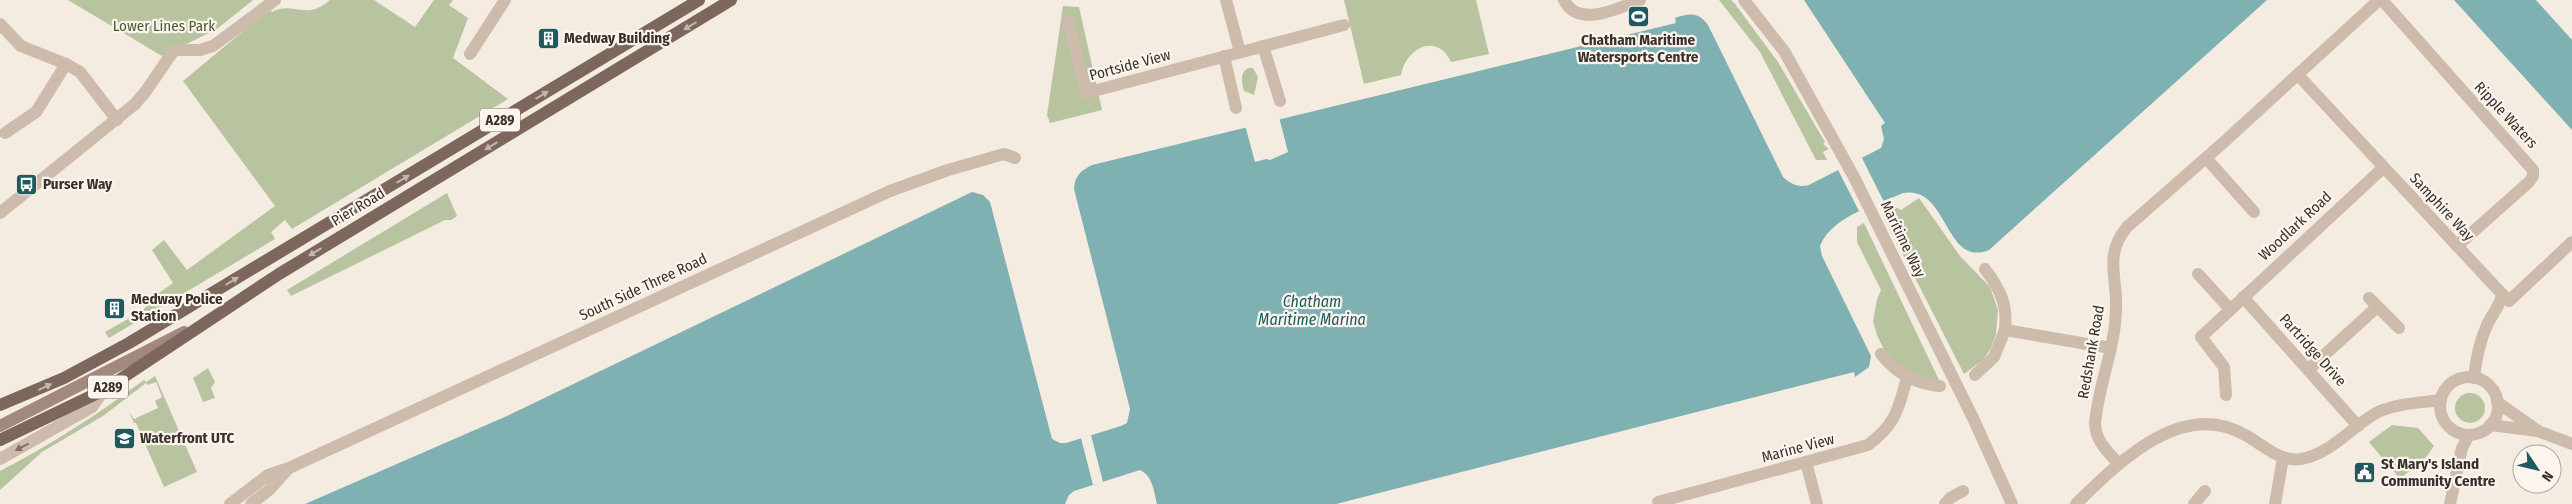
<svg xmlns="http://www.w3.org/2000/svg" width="2572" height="504" font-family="'Fira Sans Condensed',sans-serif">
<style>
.green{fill:#b8c4a0}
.water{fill:#7fb0b2}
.pier{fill:#f4ebe1}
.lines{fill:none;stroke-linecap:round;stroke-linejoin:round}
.street{stroke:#cdbbac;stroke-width:12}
.secondary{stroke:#a18a7d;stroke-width:12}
.primary{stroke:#7d675c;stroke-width:12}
.oneway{fill:#c2b5ac}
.oneway2{fill:#7d6f65}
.labels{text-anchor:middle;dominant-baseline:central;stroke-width:4.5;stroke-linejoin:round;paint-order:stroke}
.shield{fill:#fbf5ee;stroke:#756b66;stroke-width:1}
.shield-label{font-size:14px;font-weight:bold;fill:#3b302b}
.park-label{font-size:15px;fill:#4a5a2e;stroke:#fbf5ee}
.poi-label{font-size:15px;font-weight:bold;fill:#3b302b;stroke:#fbf5ee;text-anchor:start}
.street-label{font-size:15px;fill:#3b302b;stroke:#fbf5ee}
.water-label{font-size:16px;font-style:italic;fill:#1f5a5e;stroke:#fbf5ee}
</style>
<rect width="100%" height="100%" fill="#f4ebe1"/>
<g class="green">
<path d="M68,0h185l-36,29 -55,27z"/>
<path d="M330,0h44l41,27 19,-27h19l-4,5 19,13 -15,40 55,41 -216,130 -7,-9 -14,12 4,7 -166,99 -4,-6 37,-21 14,-16 17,-12 -21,-33 12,-10 23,30 88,-64 -92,-125 87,-72 2,3c21,-12 33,10 58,-12z"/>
<path d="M1344,0h132l13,54 -38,8c-14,-30 -45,-14 -50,13l-37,9z"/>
<path d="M1719,0h12l4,4 43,58 47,80 -2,2 6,5 -6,3 4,8h-11l-56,-108z"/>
<path d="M1063,6l16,1 23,103 -52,13 -3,-8z"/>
<path d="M1248,68h5l5,9 -4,18 -10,-4c-2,-9 -5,-17 4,-23z"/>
<path d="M447,193l10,23 -6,4h-6l-154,76 -4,-6z"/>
<path d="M1919,198l41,58 30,31 8,23 -2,24 -5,14 -8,12 -19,14 -82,-161 13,-6 6,3z"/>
<path d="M1864,223l75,157 -12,1 -38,-21 -12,-25 -4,-14 4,-21 4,-10 -24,-48v-15z"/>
<path d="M208,368l7,14 -4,6 4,10 -12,4 -10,-24z"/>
<path d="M155,376l42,96 -33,15 -28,-64h-2l-5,-11 5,7 24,-11 -3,-7 7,-4 -6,-15 -8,3 -2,-2 -43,33 -61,36 -42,38v-19c51,-26 98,-57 144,-91l2,2z"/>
<circle cx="2470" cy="408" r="15"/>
<path d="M2392,425l26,3 16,18 -7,10 -27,23 -31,-37z"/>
</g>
<g class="water">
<path d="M1804,0h463l-278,250c-45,18 -40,-65 -86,-57 -27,12 -71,23 -83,53l2,10 49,100 -2,11 -14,10 -1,-5 -518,132h-179c-3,-12 -4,-28 -17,-34l-66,21 -5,4 -4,9h-760l202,-88 465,-224 11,3 7,7 62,237 8,4h6l55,-17 6,-3 3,-14 -56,-220c1,-13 6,-18 18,-24l584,-142 -1,-5c15,-5 23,-6 33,7l75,152c8,7 15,11 26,8l72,-37 3,-9 -3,-13 4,-3z"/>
<path d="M2454,0h82l36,40v90z"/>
</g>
<g class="pier">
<path d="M1279,117l9,35 -18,8 -4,-1 -11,3 -10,-37z"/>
<path d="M1861,156l24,48 -24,11 -24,-47z"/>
<path d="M1091,435l12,47 -10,3 -12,-47z"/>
</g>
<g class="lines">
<g class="street">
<path d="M1226,0l14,52"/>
<path d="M1564,0c14,29 55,8 76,0"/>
<path d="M1744,0l40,51 70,126 119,241 39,86"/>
<path d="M2382,0l151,170v6l-4,6 -72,64"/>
<path d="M1068,21l18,72 258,-68"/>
<path d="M0,24l21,22 45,18 14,8 37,48"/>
<path d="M1263,46l17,55"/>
<path d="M470,54l35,-54"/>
<path d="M1224,56l12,52"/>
<path d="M2298,75l204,219c-2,13 -10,20 -15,31 -8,18 -11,34 -13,53"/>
<path d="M5,133l31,-21 30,-48"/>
<path d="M2206,158l48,54"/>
<path d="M0,213l135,-109 11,-13 28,-41h26l13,-4 62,-46"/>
<path d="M1985,269c15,20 23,36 20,61"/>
<path d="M2198,274l32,35"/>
<path d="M2502,294l7,7 63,-59"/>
<path d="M2243,297l115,129"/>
<path d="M2369,298l30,30"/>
<path d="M1881,354c16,20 33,29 59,32"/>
<path d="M2309,369l68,-62"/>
<path d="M1975,375l19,-18 11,-27 106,18"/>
<circle cx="2469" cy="406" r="29"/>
<path d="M2226,395l-2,-28 -23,-30 182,-169"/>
<path d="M2497,402l41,29"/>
<path d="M2490,425l48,6 34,13"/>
<path d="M0,459l92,-52 12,-17"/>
<path d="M1806,462l11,42"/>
<path d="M2118,463c-11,-12 -22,-22 -23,-39 3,-39 21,-77 21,-117 1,-32 -12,-52 11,-80l97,-85 155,-142"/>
<path d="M1658,502l210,-57c28,-21 30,-35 39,-67"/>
<path d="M230,504l38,-29 21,-7 601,-277 58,-21 56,-16 11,4"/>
<path d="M251,504l18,-14 18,-20"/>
<path d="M1945,504l5,-6 13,-7"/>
<path d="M2076,504c43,-42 107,-107 171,-68 16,9 35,27 54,23 32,-6 49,-32 77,-47 20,-9 42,-9 63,-12"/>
<path d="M2194,504l11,-13"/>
<path d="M2275,504l8,-46"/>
<path d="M2450,504l12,-56 7,-13"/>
</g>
<path class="secondary" d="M0,426l184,-94"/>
<g class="primary">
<path d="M0,405l64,-27 65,-35 570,-343"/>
<path d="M0,440l104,-50 175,-116 452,-274"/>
</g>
</g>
<defs><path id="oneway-solid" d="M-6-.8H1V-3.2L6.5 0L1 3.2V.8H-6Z" transform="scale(1.25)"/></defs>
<g class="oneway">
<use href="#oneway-solid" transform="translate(690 26) rotate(149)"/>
<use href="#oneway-solid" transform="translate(542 95) rotate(-31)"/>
<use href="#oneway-solid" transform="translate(491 146) rotate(149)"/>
<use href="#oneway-solid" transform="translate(403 179) rotate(-31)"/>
<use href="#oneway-solid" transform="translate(315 252) rotate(149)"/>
<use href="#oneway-solid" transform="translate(232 281) rotate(-31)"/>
<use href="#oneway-solid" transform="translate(45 387) rotate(-25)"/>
</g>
<use class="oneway2" href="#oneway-solid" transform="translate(22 447) rotate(153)"/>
<defs>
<symbol id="stadium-square" viewBox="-11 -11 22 22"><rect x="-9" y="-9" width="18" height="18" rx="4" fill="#1f5a5e" stroke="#fbf5ee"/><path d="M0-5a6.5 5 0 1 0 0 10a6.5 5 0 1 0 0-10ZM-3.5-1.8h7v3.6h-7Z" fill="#fff"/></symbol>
<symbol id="building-square" viewBox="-11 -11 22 22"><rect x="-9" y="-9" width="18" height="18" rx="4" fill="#1f5a5e" stroke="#fbf5ee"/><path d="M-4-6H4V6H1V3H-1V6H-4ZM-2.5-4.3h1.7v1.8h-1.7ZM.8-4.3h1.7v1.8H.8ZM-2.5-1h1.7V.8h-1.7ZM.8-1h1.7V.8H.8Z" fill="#fff"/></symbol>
<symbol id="bus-square" viewBox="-11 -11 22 22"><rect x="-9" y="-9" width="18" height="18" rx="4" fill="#1f5a5e" stroke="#fbf5ee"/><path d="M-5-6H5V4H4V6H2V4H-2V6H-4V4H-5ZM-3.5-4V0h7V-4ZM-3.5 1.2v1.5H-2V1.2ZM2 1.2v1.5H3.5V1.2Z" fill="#fff"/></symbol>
<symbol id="school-square" viewBox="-11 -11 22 22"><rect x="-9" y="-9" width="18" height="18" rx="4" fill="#1f5a5e" stroke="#fbf5ee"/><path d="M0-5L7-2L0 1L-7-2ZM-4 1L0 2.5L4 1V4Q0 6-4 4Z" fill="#fff"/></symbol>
<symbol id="civic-square" viewBox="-11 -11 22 22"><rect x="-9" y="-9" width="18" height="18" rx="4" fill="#1f5a5e" stroke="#fbf5ee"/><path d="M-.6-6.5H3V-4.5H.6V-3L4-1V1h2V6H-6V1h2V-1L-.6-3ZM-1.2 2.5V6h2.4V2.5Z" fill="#fff"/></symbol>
</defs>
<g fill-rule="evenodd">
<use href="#stadium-square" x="1626" y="4" width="25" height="25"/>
<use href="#building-square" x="536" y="26" width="25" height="25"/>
<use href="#bus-square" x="14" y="172" width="25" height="25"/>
<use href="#building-square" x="102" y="296" width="25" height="25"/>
<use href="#school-square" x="112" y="426" width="25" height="25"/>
<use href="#civic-square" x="2352" y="460" width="25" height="25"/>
</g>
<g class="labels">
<g class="shield">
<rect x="480" y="108.5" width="40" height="23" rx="4"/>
<rect x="88" y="375.5" width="40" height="23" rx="4"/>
</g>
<g class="shield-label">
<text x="500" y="120">A289</text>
<text x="108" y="387">A289</text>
</g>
<g class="park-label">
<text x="164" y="26">Lower Lines Park</text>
</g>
<g class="poi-label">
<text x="564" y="38">Medway Building</text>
<text x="1638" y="40" text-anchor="middle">Chatham Maritime<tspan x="1638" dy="17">Watersports Centre</tspan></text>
<text x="43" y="184">Purser Way</text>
<text x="131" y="299">Medway Police<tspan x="131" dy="17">Station</tspan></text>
<text x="140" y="438">Waterfront UTC</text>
<text x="2381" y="464">St Mary's Island<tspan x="2381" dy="17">Community Centre</tspan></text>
</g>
<g class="street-label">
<text transform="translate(1130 65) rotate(-15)">Portside View</text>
<text transform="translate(2506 115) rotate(47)">Ripple Waters</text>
<text transform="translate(358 207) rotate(-31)">Pier Road</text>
<text transform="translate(2442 207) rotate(47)">Samphire Way</text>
<text transform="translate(2295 226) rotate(-43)">Woodlark Road</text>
<text transform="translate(1903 239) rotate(64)">Maritime Way</text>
<text transform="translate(643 287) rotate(-25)">South Side Three Road</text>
<text transform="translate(2313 350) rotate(48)">Partridge Drive</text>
<text transform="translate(2091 352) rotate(-80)">Redshank Road</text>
<text transform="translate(1798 448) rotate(-15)">Marine View</text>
</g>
<g class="water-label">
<text x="1312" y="301">Chatham<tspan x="1312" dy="18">Maritime Marina</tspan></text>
</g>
</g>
<g transform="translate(2537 469) rotate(125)"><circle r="24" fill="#fbf5ee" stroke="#aea6a0"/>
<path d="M0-4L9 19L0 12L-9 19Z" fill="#1f5a5e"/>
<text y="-8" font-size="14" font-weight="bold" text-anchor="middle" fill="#3b302b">N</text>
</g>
</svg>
